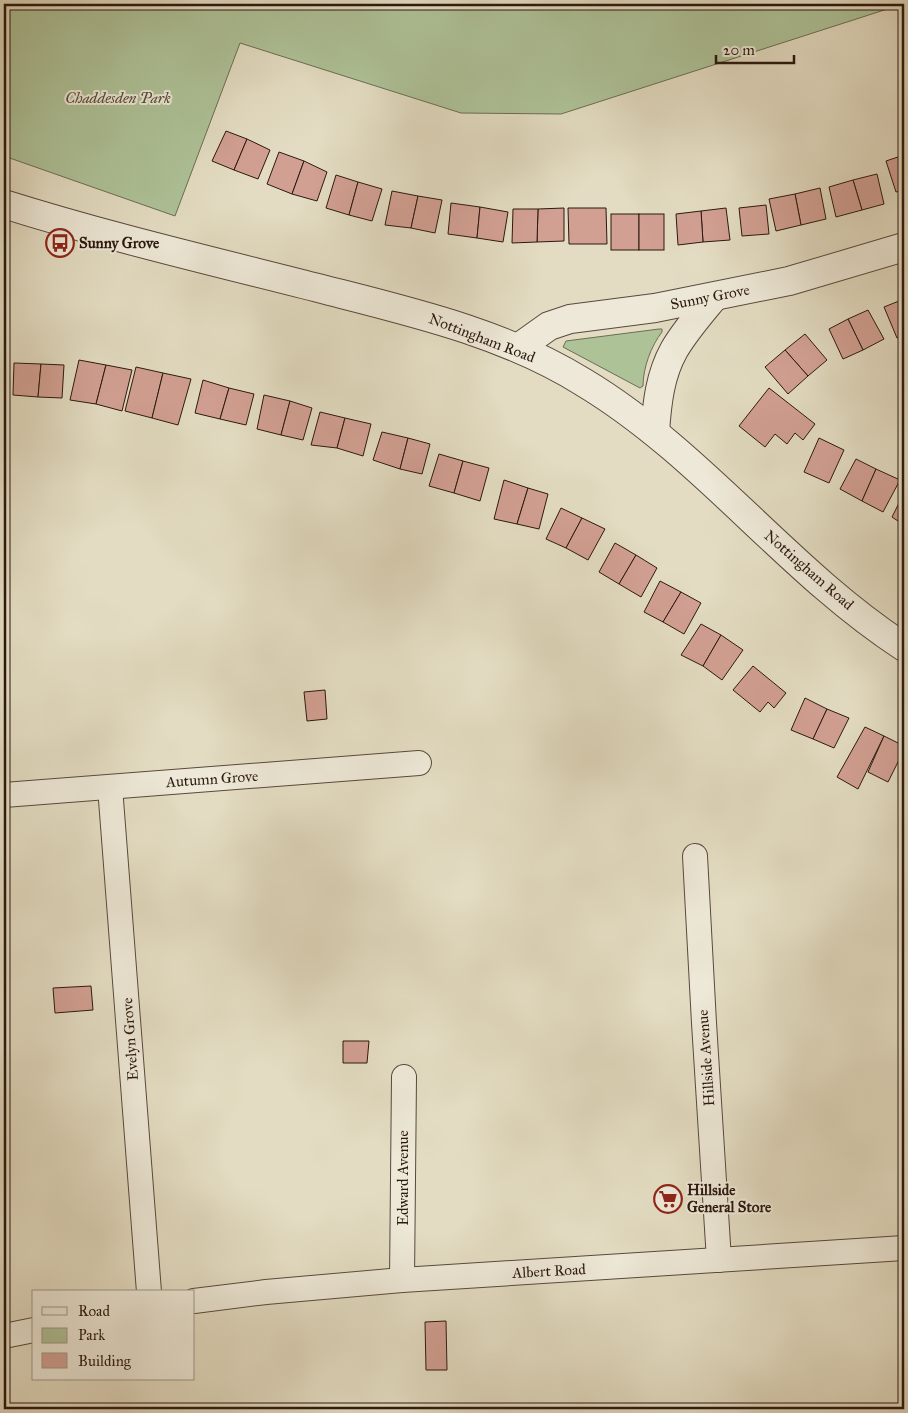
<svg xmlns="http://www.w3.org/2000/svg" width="908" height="1413" font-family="'IM FELL Great Primer',serif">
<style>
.green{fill:#aec298;stroke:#6c6d54}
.building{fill:#d2a093;stroke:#2b180f}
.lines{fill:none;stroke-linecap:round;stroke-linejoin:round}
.minor-casing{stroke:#59493c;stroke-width:26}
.tertiary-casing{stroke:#59493c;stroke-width:30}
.minor{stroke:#ede8d7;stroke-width:24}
.tertiary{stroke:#ede8d7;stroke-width:28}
.labels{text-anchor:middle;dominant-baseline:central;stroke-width:4;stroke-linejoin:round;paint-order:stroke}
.park-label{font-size:15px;font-style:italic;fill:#524b38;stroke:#ede8d7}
.poi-label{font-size:15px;font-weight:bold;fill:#2b180f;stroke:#ede8d7;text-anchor:start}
.street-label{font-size:15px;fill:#2b180f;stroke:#ede8d7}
</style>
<rect width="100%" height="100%" fill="#e3dcc2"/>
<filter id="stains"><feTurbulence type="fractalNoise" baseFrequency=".004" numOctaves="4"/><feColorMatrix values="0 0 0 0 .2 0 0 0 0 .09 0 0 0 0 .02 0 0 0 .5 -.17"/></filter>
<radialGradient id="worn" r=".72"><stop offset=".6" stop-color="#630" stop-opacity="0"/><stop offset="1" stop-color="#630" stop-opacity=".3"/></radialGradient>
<g class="green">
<path d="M4,4h899l-342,110 -100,-1 -221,-70 -65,173 -171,-60z"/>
<path d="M659,329h3v3c-11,14 -19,36 -19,54l-3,2 -77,-41 3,-6z"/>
</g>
<g class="building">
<path d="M226,131l21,8 -13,31 -22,-9z"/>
<path d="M247,139l23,11 -12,29 -24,-9z"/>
<path d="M279,152l25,9 -12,33 -25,-10z"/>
<path d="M904,155v35l-8,2 -10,-31z"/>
<path d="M304,161l23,11 -10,29 -25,-7z"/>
<path d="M877,174l7,30 -22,6 -9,-30z"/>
<path d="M336,175l22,7 -9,33 -23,-7z"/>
<path d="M853,180l9,30 -26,7 -7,-30z"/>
<path d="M358,182l24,7 -10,32 -23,-6z"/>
<path d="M820,188l6,31 -25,6 -6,-31z"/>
<path d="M392,191l26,5 -7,32 -26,-3z"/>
<path d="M795,194l6,31 -25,6 -7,-32z"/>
<path d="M418,196l24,4 -7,33 -24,-5z"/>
<path d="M451,203l29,4 -3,31 -29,-4z"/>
<path d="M766,205l3,29 -27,2 -3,-28z"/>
<path d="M480,207l28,5 -5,30 -26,-4z"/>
<path d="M564,208v33l-27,1 1,-33z"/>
<path d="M568,208h38l1,36h-38z"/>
<path d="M726,208l4,32 -27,2 -2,-31z"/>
<path d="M513,209h25l-1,33 -25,1z"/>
<path d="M701,211l2,31 -25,3 -2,-31z"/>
<rect x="611" y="214" width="28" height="36"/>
<rect x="639" y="214" width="25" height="36"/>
<path d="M904,299v37l-7,2 -13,-31z"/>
<path d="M868,310l16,29 -21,11 -15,-31z"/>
<path d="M848,319l15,31 -20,9 -14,-30z"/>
<path d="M805,334l22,26 -19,16 -23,-26z"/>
<path d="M785,350l23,26 -20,18 -23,-27z"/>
<path d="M79,360l27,5 -10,39 -26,-4z"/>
<path d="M14,363l27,1 -3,33 -25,-2z"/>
<path d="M41,364l23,1 -2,33 -24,-1z"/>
<path d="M106,365l26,5 -10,41 -26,-7z"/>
<path d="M136,367l27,6 -11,45 -27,-7z"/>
<path d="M163,373l28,6 -13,46 -26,-7z"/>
<path d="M203,380l26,8 -9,31 -25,-6z"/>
<path d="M229,388l25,6 -8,31 -26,-6z"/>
<path d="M769,388l46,36 -12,16 -8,-7 -8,11 -12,-10 -10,13 -26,-21z"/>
<path d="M264,395l26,6 -9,34 -24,-6z"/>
<path d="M290,401l22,7 -9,32 -22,-5z"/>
<path d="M320,412l25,6 -8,30 -26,-3z"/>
<path d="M345,418l26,6 -8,32 -26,-8z"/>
<path d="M382,432l26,6 -8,31 -27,-9z"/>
<path d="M408,438l22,6 -8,30 -22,-5z"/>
<path d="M819,438l25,12 -15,33 -25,-11z"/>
<path d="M439,454l24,7 -9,32 -25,-7z"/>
<path d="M856,459l20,10 -14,32 -22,-12z"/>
<path d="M463,461l26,7 -9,33 -26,-8z"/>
<path d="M876,469l24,11 -17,32 -21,-11z"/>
<path d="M504,480l24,8 -11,36 -23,-5z"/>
<path d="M528,488l20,6 -9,35 -22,-5z"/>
<path d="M904,493v32l-12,-8z"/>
<path d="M561,508l21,10 -16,30 -20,-9z"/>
<path d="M582,518l23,11 -17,31 -22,-12z"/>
<path d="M615,543l21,12 -17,29 -20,-12z"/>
<path d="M636,555l21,13 -16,29 -22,-13z"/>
<path d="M660,581l21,11 -18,30 -19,-10z"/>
<path d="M681,592l20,11 -17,31 -21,-12z"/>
<path d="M701,624l20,11 -18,31 -22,-11z"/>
<path d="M721,635l22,15 -21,30 -19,-14z"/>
<path d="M753,666l33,27 -12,15 -6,-6 -8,10 -27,-22z"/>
<path d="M325,690l2,29 -20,2 -3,-29z"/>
<path d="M805,698l22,11 -14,30 -22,-9z"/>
<path d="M827,709l22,9 -15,30 -21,-9z"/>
<path d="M865,727l19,9 -26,53 -21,-12z"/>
<path d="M884,736l20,10v4l-16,32 -20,-10z"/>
<path d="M91,986l2,24 -38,3 -2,-25z"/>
<path d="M343,1041h26l-2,22h-24z"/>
<path d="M446,1321l1,49h-21l-1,-48z"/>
</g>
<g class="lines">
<defs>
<g id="minor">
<path d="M110,787l39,505"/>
<path d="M4,795l415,-32"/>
<path d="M695,856l9,167 15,237"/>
<path d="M402,1280l2,-203"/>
<path d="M194,1301l72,-9 136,-12 502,-32"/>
<path d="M4,1336l30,-6"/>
</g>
<g id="tertiary">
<path d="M4,204c105,33 212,58 318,85 90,23 182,44 261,93 120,72 204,189 321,265"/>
<path d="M518,348l31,-22 21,-7 85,-11 134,-27 115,-34"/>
<path d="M655,432c2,-29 5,-57 19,-82 11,-19 26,-36 40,-53"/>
</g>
</defs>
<use href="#minor" class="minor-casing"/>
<use href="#tertiary" class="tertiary-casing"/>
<use href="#minor" class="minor"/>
<use href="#tertiary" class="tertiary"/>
</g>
<defs>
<symbol id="bus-ring" viewBox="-11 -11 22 22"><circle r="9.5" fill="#ede8d7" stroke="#8f2418" stroke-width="1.5"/><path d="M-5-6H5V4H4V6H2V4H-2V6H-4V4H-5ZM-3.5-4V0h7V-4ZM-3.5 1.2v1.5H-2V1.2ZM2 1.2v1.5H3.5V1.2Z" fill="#8f2418"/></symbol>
<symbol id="supermarket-ring" viewBox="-11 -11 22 22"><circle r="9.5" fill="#ede8d7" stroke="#8f2418" stroke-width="1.5"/><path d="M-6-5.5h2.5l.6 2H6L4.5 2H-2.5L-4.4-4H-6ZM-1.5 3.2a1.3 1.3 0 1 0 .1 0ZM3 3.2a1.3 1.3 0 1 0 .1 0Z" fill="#8f2418"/></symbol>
</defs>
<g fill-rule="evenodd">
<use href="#bus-ring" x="44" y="227" width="32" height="32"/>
<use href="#supermarket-ring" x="652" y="1183" width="32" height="32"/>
</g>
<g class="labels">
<g class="park-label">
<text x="118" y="98">Chaddesden Park</text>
</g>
<g class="poi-label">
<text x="79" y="243">Sunny Grove</text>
<text x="687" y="1190">Hillside<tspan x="687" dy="17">General Store</tspan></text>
</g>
<g class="street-label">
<text transform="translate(710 297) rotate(-11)">Sunny Grove</text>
<text transform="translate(482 338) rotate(21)">Nottingham Road</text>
<text transform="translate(809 570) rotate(41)">Nottingham Road</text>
<text transform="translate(212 779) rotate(-4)">Autumn Grove</text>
<text transform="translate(130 1039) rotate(-94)">Evelyn Grove</text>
<text transform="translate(706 1058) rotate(-94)">Hillside Avenue</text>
<text transform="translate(403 1178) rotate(-90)">Edward Avenue</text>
<text transform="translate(549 1271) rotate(-3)">Albert Road</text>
</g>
</g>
<rect width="908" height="1413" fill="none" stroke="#e3dcc2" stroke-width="20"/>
<rect x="5" y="5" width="898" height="1403" fill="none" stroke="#2b180f" stroke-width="2.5"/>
<rect x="10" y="10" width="888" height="1393" fill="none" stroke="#2b180f"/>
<rect x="32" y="1290" width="162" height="90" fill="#ede8d7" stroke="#9f9587"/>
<rect x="42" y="1307" width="25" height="8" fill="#ede8d7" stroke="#9f9587"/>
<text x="78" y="1316" font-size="15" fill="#2b180f">Road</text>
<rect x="42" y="1328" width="25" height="15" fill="#aec298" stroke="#9f9587"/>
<text x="78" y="1340" font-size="15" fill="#2b180f">Park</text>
<rect x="42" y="1353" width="25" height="15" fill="#d2a093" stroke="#9f9587"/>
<text x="78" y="1366" font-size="15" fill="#2b180f">Building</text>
<path d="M716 55v8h78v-8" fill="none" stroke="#2b180f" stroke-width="2.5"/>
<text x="723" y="55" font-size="15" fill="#2b180f" stroke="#ede8d7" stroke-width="4" paint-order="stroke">20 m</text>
<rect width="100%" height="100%" filter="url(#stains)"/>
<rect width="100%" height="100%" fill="url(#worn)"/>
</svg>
